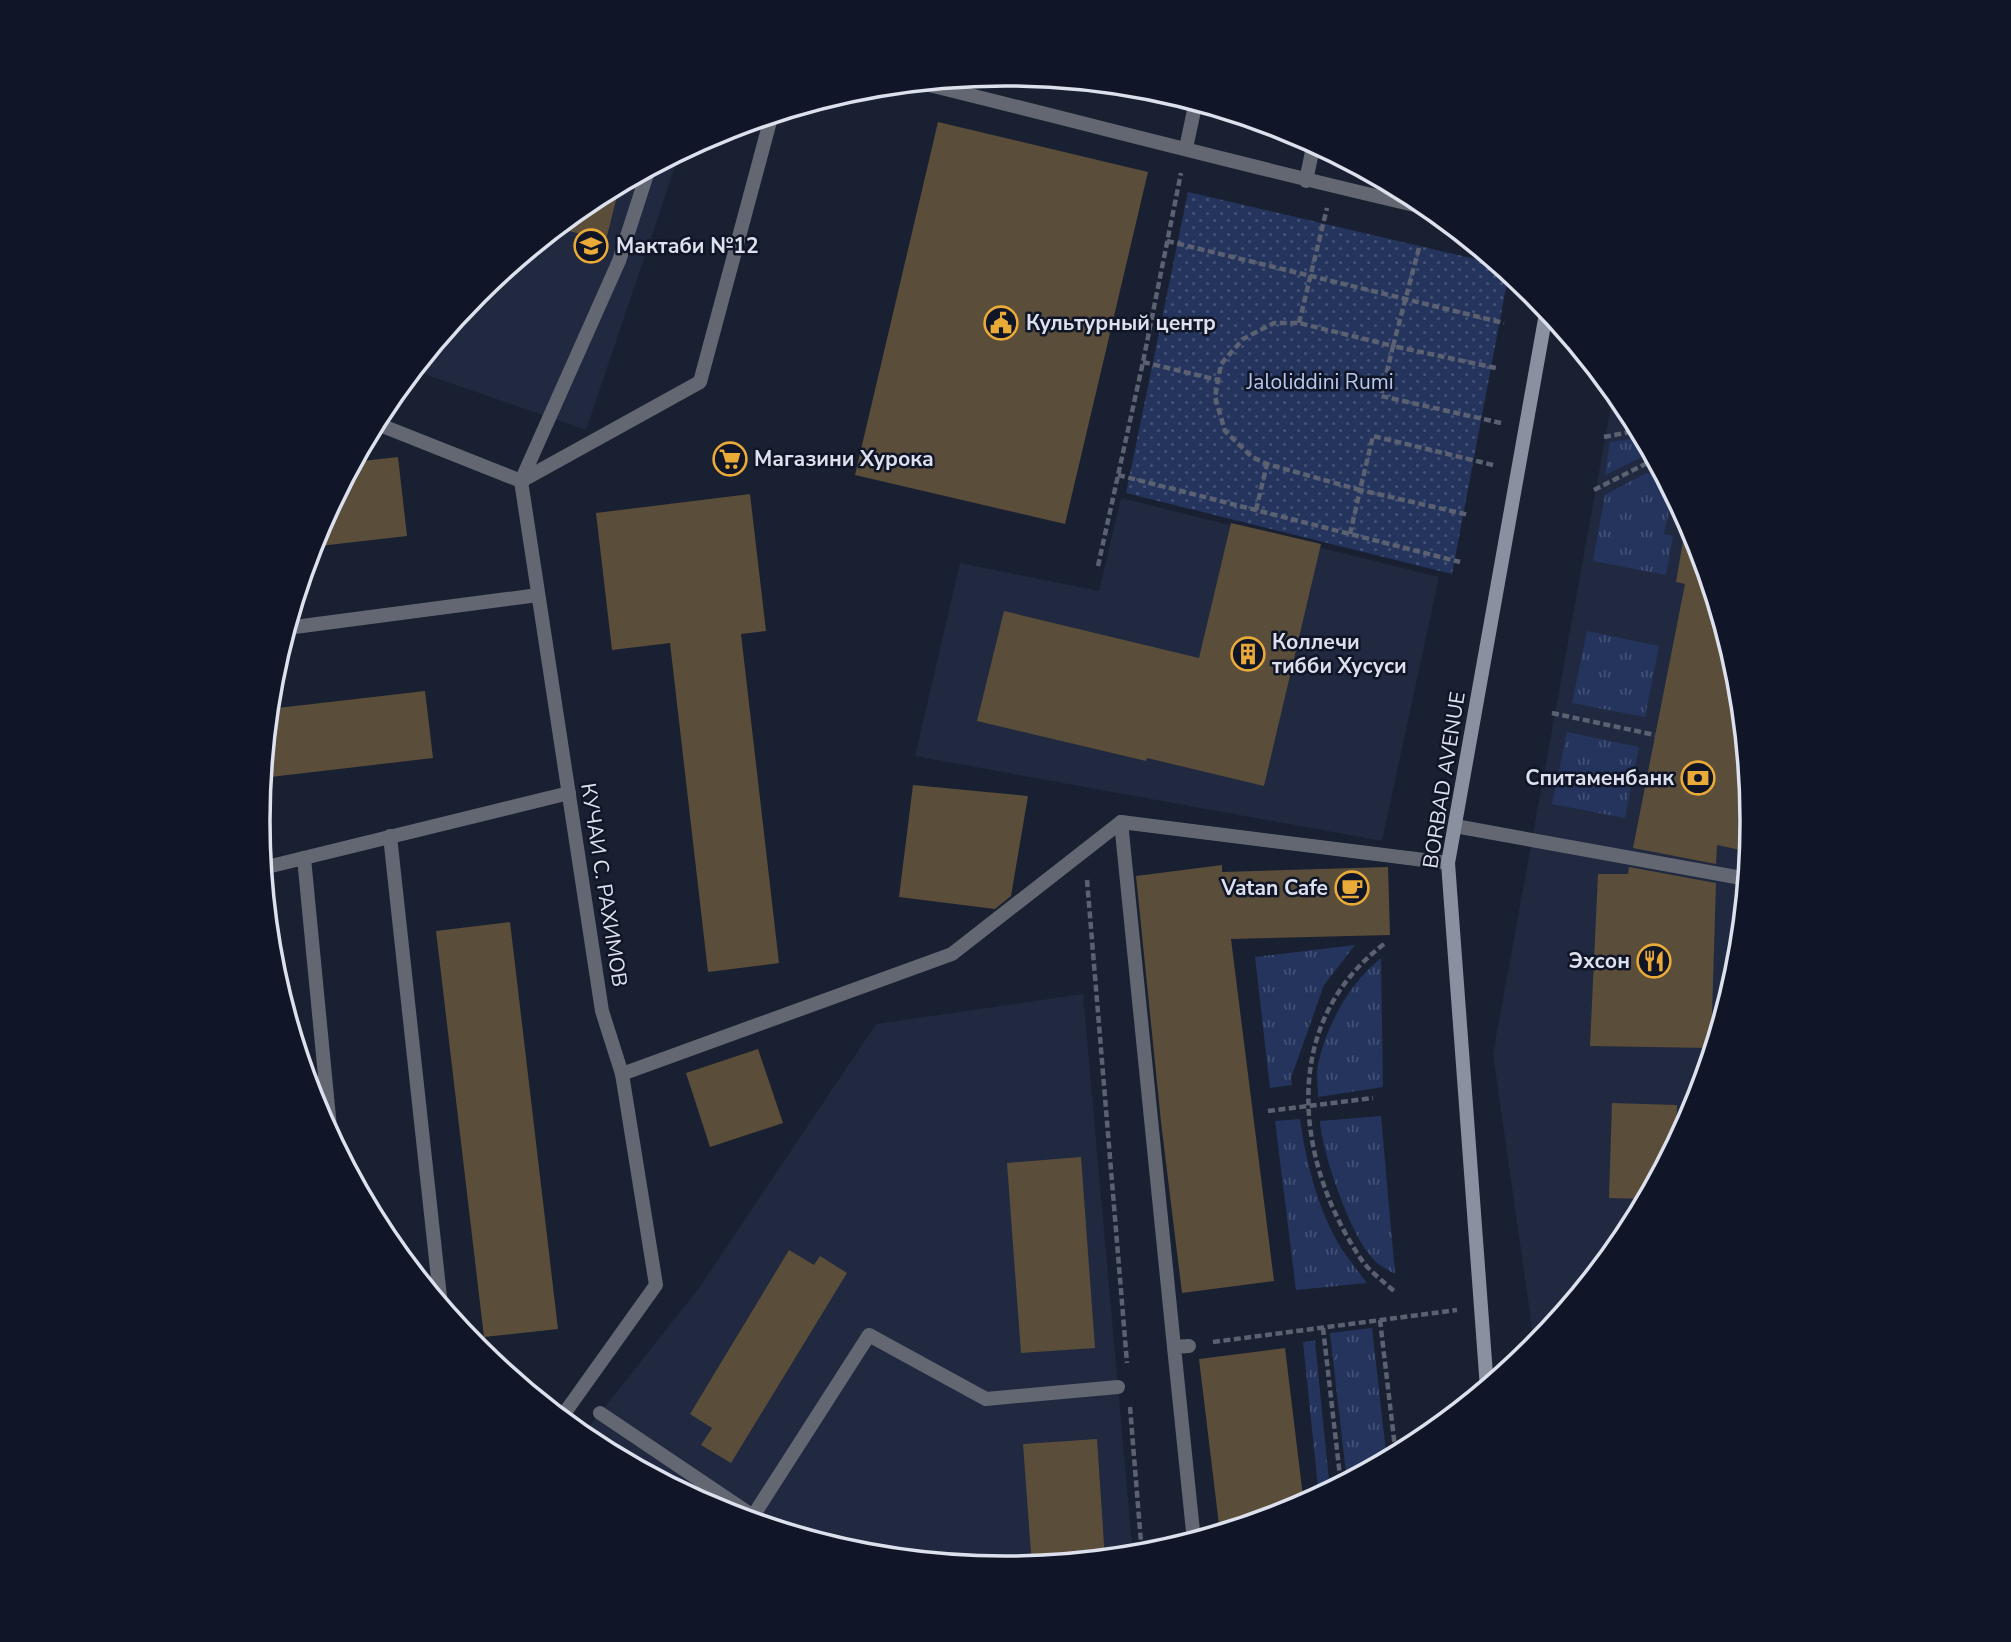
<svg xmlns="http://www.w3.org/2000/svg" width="2011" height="1642" font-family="'Nunito Sans',sans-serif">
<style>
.built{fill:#202940}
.grass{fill:url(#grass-tufts)}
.park{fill:url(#park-dots)}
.building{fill:#5a4d39}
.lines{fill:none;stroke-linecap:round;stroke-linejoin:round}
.path{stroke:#5b6170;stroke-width:4.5;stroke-dasharray:7 3.5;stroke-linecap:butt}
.lane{stroke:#636771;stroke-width:14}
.street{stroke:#636771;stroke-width:14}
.secondary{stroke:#89909f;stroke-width:14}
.labels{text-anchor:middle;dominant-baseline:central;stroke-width:5;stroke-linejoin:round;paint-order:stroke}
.poi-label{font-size:21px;font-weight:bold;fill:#dce1ed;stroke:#101627;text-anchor:start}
.park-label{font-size:21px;fill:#b8c8ed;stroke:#101627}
.street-label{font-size:21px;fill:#dce1ed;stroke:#101627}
.rim{fill:none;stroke:#dce1ed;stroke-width:3.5}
</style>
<defs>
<pattern id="grass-tufts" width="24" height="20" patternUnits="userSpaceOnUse" patternTransform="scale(1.75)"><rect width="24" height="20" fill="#24345d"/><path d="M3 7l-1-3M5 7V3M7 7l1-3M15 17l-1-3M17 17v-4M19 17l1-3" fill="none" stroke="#435175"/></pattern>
<pattern id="park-dots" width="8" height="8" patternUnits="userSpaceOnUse" patternTransform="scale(1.75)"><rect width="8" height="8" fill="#24345d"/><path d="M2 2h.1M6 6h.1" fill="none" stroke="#435175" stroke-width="1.8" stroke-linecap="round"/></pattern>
</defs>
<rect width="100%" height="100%" fill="#192031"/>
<g class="built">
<path d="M680,152l-94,278 -173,-60 64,-78 114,-93z"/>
<path d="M1614,390l13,16 69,129 43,141 14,145 -14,146 -43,140 -69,130 -92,111 -42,-294z"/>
<path d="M1121,498l318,79 -57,264 -467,-85 45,-193 139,28z"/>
<path d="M1083,994l50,562 -128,12 -146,-14 -140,-43 -129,-69 -8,-6 117,-148 177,-264z"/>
</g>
<g class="grass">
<path d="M1644,437l8,15 -47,23 5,-33z"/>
<path d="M1646,473l19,4 8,16 -9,41 9,2 -7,39 -73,-14 12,-66z"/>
<path d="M1587,631l72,15 -14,71 -73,-14z"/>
<path d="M1567,732l72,15 -14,71 -73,-14z"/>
<path d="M1355,945l-31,40 -33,93 1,7 -22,3 -15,-131z"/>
<path d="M1381,958l2,129 -65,10c0,-11 -2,-23 0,-33 9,-40 31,-80 63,-106z"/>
<path d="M1381,1116l14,158c-11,-6 -19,-10 -26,-20 -20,-25 -47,-101 -49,-133z"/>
<path d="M1300,1119c6,43 18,91 41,129 8,12 17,23 26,35l-71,7 -21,-169z"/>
<path d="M1372,1328l15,133 -40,21 -17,-149z"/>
<path d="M1315,1341l15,150 -11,6 -16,-155z"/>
</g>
<path class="park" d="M1188,192l313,73 8,7 -57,302 -326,-81z"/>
<g class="building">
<path d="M938,122l210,50 -83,352 -210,-49z"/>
<path d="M620,184l-14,56 -50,-12 35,-29z"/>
<path d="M398,457l9,79 -96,11 4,-12 39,-73z"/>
<path d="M750,494l16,137 -25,3 38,329 -71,9 -38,-329 -58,7 -16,-137z"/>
<path d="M1687,518l9,17 43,141 14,145 -3,31 -33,-7 -1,19 -83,-16 52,-264 -9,-2z"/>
<path d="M1231,523l90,21 -57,242 -117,-28 -1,3 -169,-40 27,-110 195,47z"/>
<path d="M425,691l8,67 -171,20 7,-69z"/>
<path d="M913,785l115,11 -17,100 -16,13 -96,-12z"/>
<path d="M1222,865v7l166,-5 2,68 -159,4 43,342 -92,12 -21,-171 -25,-246z"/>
<path d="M1629,867l87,16 -5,165 -121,-2 8,-172h30z"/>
<path d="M510,922l48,407 -74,8 -48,-406z"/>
<path d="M758,1049l25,74 -73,24 -24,-74z"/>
<path d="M1612,1103l65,2 -1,39 -29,55 -38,-1z"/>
<path d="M1081,1157l14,191 -74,5 -14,-190z"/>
<path d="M789,1250l25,15 6,-9 27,17 -116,190 -30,-18 11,-17 -22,-14z"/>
<path d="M1285,1348l19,157 -13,7 -71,21 -21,-174z"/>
<path d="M1097,1439l8,120 -73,7 -9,-122z"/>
</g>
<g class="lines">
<g class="path">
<path d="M1167,241l337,82"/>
<path d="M1419,248l-26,98 103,22"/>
<path d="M1299,323l28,-115"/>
<path d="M1143,362l75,18"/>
<path d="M1612,398l10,2"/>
<path d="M1604,437l36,-7"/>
<path d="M1493,465l-120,-29 -13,54 -93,-26 -15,-7 -27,-26 -10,-34 6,-33 22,-25 31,-16h25l94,23 -12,50 120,27"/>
<path d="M1118,475l342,87"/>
<path d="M1594,490l61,-31"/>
<path d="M1256,510l11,-46"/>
<path d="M1350,534l10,-44 109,25"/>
<path d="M1098,566l45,-204 38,-189"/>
<path d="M1552,713l103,22"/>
<path d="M1087,880l40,483"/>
<path d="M1384,944c-104,79 -90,215 -23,315 8,12 23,23 34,33"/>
<path d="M1268,1111l105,-13"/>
<path d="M1380,1320l16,136"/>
<path d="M1323,1328l18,157"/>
<path d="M1213,1342l244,-32"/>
<path d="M1130,1407l12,148"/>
</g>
<g class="lane">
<path d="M917,82c172,42 343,88 515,127"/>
<path d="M1186,148l10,-47"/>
<path d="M1306,181l8,-39"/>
<path d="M287,628l251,-33"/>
<path d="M1189,1346l-15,1 20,194"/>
<path d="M1174,1347l-53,-525 327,41"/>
</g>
<g class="street">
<path d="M375,423l146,58 81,530 20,63 34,211 -95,133"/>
<path d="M521,481l179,-99 72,-268"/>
<path d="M521,481l98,-220 30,-93"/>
<path d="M1455,826l292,53"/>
<path d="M390,836l51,470"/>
<path d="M304,858l27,280"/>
<path d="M263,868l306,-75"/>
<path d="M622,1074l330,-120 169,-132"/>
<path d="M600,1413l153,103 116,-181 117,64 132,-12"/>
</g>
<path class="secondary" d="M1487,1388l-39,-525 99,-555"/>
</g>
<defs>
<symbol id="school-ring" viewBox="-11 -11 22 22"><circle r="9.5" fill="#101627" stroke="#eaaa38" stroke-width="1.5"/><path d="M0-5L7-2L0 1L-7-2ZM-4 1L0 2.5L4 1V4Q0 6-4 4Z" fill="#eaaa38"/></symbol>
<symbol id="civic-ring" viewBox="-11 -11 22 22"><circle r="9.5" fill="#101627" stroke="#eaaa38" stroke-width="1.5"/><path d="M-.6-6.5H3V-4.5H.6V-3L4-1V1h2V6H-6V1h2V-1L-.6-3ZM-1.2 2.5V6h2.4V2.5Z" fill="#eaaa38"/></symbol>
<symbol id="supermarket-ring" viewBox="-11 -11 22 22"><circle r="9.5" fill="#101627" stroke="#eaaa38" stroke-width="1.5"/><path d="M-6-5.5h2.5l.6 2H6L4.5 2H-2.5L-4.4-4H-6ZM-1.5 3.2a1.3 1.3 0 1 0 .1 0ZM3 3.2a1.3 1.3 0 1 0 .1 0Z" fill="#eaaa38"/></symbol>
<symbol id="building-ring" viewBox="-11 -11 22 22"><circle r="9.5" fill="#101627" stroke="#eaaa38" stroke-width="1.5"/><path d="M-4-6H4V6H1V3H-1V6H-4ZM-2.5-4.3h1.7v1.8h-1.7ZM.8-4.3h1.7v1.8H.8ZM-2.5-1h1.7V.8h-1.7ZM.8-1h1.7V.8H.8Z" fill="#eaaa38"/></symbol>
<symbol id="bank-ring" viewBox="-11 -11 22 22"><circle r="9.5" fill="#101627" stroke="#eaaa38" stroke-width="1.5"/><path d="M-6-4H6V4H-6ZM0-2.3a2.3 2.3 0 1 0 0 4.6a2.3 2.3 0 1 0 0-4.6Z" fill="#eaaa38"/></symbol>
<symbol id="cafe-ring" viewBox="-11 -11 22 22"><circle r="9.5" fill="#101627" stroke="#eaaa38" stroke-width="1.5"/><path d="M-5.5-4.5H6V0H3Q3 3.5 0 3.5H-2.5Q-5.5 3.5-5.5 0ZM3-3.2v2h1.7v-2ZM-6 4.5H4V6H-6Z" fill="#eaaa38"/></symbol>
<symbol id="restaurant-ring" viewBox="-11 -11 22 22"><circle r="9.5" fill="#101627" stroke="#eaaa38" stroke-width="1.5"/><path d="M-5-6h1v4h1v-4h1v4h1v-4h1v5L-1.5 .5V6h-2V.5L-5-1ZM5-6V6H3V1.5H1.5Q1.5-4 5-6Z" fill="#eaaa38"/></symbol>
</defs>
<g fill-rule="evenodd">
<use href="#school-ring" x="572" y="227" width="38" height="38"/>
<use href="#civic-ring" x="982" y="304" width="38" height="38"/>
<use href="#supermarket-ring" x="711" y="440" width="38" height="38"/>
<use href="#building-ring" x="1229" y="635" width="38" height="38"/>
<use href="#bank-ring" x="1679" y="759" width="38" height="38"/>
<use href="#cafe-ring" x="1333" y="869" width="38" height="38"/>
<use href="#restaurant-ring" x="1635" y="942" width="38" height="38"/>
</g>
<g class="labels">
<g class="poi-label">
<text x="616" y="246">Мактаби №12</text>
<text x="1026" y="323">Культурный центр</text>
<text x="754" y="459">Магазини Хурока</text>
<text x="1272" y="642">Коллечи<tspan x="1272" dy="24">тибби Хусуси</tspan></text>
<text x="1674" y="778" text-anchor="end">Спитаменбанк</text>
<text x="1328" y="888" text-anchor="end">Vatan Cafe</text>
<text x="1630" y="961" text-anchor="end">Эхсон</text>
</g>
<g class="park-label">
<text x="1320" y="382">Jaloliddini Rumi</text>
</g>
<g class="street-label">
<text transform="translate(1444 780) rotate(-81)">BORBAD AVENUE</text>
<text transform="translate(604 885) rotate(81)">КУЧАИ С. РАХИМОВ</text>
</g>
</g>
<path d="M0 0H2011V1642H0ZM270 821a735 735 0 1 1 1470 0a735 735 0 1 1-1470 0Z" fill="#101627" fill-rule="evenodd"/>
<path class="rim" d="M270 821a735 735 0 1 1 1470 0a735 735 0 1 1-1470 0Z"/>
</svg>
